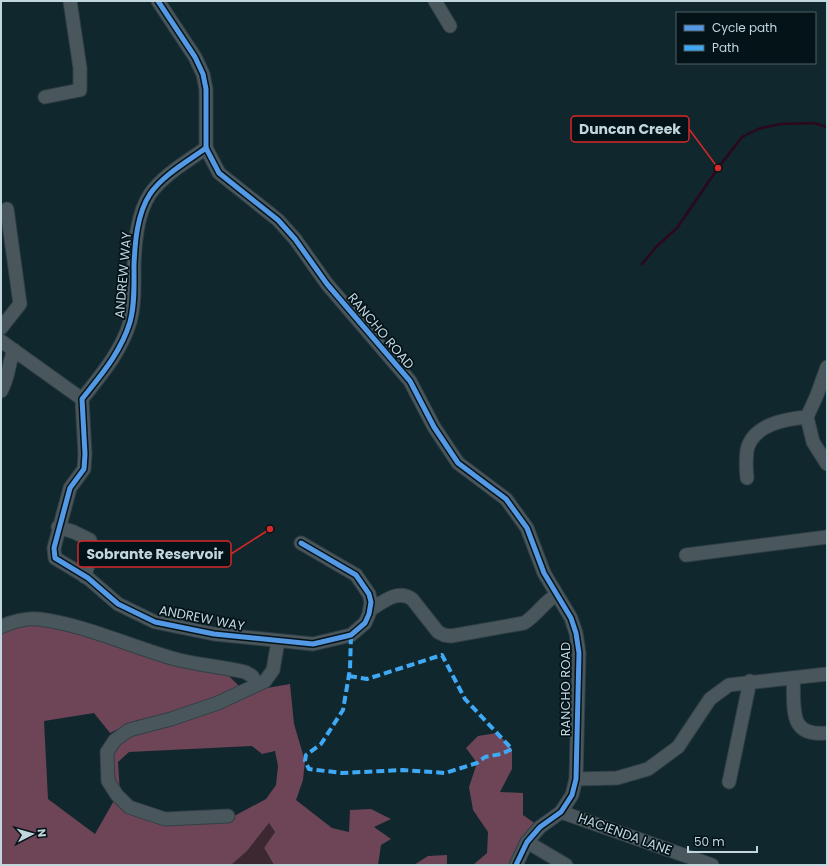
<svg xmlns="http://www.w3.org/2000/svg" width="828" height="866" font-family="Poppins,sans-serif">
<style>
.green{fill:#3d2832}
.forest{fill:#6d4557}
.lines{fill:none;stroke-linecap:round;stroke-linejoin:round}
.stream{stroke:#2b081b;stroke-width:2.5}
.minor-casing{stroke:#304045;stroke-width:15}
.minor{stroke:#49575d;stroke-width:13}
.quiet{stroke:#3fa9f5;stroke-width:4;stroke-dasharray:8 4;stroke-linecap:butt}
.cycleway-casing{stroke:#041318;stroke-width:8}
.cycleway{stroke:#5399e6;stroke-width:5}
.labels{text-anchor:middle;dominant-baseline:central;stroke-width:3.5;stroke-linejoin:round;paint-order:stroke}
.street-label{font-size:13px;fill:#c2d6de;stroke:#041318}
.leader{fill:none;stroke:#d62828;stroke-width:1.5}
.callout-dot{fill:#d62828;stroke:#041318;stroke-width:1.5}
.callout{fill:#041318;stroke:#d62828;stroke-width:1.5}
.callout-label{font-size:14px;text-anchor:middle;font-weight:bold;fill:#c2d6de}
</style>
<rect width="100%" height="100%" fill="#10272d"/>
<path class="green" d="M269,823l6,9 -11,17 10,16h-43l16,-14z"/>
<g class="forest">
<path d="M29,624h13l183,48 15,15 -32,16 -50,16 -21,1 -27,13 -16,-20 -50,8 4,78 47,35 21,-37 73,28 36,-4 41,-22 10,-14 2,-19 -3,-15 -13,3 -10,-8 -123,6 -11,10 2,31 -10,-19 -1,-17 7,-15 19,-10 126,-43 29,-5 4,40 11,37 -2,19 -7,20 36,28 17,4 1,-22 21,-1 20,10 -17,8 17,12 -10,6 -3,20h-104l-10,-17 11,-16 -6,-9 -22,28 -16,14h-230v-231l10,-6z"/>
<path d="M497,733l15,16v20l-12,23 23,1v22l17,12 -30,38h-37l14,-12 1,-21 -15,-22 -4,-23 8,-24 -11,-15 12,-12z"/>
<path d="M447,855v10h-33l14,-9z"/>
</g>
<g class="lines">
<path class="stream" d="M642,264l14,-17 21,-19 41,-60 24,-31 16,-8 22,-5 34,-1 13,4"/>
<defs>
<g id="minor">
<path d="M158,1l37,56 8,17 3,15v59l13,25 59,47 17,19 32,45 83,97 24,46 24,36 48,36 21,29 17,45 27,45 5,15 3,20 -3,126 -4,16 -11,17 -21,15 -13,15 -11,23"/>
<path d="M435,1l15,25"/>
<path d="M45,97l35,-7v-22l-10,-67"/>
<path d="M206,148c-18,13 -43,27 -56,46 -13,20 -15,48 -16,71 0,18 1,39 -4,57 -9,30 -29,53 -48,77l3,55 -1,15 -14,19 -16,60 1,10 33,20 30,26 37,18 59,12 99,10 38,-9 14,-12 4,-9 2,-12 -2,-8 -13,-19 -55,-32"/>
<path d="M1,328l19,-24 -13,-95"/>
<path d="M1,341l81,58"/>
<path d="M827,367l-10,28 -10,22 6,25 14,22"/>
<path d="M1,391c8,-13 7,-27 13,-41"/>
<path d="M747,478c-1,-9 -1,-19 0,-28 6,-26 39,-31 60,-33"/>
<path d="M58,527l16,5 16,8 2,7 -7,30"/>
<path d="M686,555l141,-18"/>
<path d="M370,610c13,-8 27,-21 42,-11l26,33 6,3 7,1 73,-13c13,-8 18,-19 32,-28"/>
<path d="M1,627c11,-6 26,-9 38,-8 48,6 94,29 140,41 22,5 44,7 66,12l7,4 5,8"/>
<path d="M793,678c2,29 -6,59 34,55"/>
<path d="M576,779l41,-1 31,-9 30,-22 32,-48 19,-14 98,-11"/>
<path d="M729,782l21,-101"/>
<path d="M561,812l151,53"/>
<path d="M228,816l-63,3 -36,-12 -12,-12 -9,-14 -1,-29 8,-12 14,-10 42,-11 47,-16 47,-22 8,-11 5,-29"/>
<path d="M527,842l39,23"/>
</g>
</defs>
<use href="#minor" class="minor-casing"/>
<use href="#minor" class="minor"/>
<path class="quiet" d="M349,676l18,3 75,-24 23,44 47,50 -11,5 -16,3 -8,6 -32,10 -42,-3 -61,3 -33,-4 -4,-8 1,-6 15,-11 22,-34 7,-41 1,-34"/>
<defs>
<g id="cycleway">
<path d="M158,1l37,56 8,17 3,15v59l13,25 59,47 17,19 32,45 83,97 24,46 24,36 48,36 21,29 17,45 27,45 5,15 3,20 -3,126 -4,16 -11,17 -21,15 -13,15 -11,23"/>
<path d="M206,148c-18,13 -43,27 -56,46 -13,20 -15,48 -16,71 0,18 1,39 -4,57 -9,30 -29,53 -48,77l3,55 -1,15 -14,19 -16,60 1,10 33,20 30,26 37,18 59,12 99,10 38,-9 14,-12 4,-9 2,-12 -2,-8 -13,-19 -55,-32"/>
</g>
</defs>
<use href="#cycleway" class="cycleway-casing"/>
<use href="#cycleway" class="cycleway"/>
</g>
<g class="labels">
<g class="street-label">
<text transform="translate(123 275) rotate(-85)">ANDREW WAY</text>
<text transform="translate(381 331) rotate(50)">RANCHO ROAD</text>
<text transform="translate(202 618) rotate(11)">ANDREW WAY</text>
<text transform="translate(565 689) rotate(-90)">RANCHO ROAD</text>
<text transform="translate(625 834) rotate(20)">HACIENDA LANE</text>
</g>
</g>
<path class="leader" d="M718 168L689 129M270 529L231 554"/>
<g class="callout-dot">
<circle cx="718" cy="168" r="4"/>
<circle cx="270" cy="529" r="4"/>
</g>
<g class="callout">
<rect x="571" y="116" width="118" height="26" rx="4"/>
<rect x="78" y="541" width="153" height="26" rx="4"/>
</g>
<g class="callout-label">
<text x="630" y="134">Duncan Creek</text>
<text x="155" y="559">Sobrante Reservoir</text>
</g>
<rect width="828" height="866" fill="none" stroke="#c2d6de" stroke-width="4"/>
<rect x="676" y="12" width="140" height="52" fill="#041318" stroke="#506167"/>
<rect x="684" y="25" width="20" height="6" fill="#5399e6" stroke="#506167"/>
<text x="712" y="32" font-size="12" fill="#c2d6de">Cycle path</text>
<rect x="684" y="45" width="20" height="6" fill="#3fa9f5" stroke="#506167"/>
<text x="712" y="52" font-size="12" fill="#c2d6de">Path</text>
<g transform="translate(32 834) rotate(84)" stroke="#041318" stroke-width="3" paint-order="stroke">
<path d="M0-3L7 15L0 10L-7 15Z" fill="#c2d6de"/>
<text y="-6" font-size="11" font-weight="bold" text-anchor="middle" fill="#c2d6de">N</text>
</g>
<path d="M688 846v6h69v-6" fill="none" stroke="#c2d6de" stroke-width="2"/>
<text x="694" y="846" font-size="12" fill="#c2d6de" stroke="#041318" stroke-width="3" paint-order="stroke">50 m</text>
</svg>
